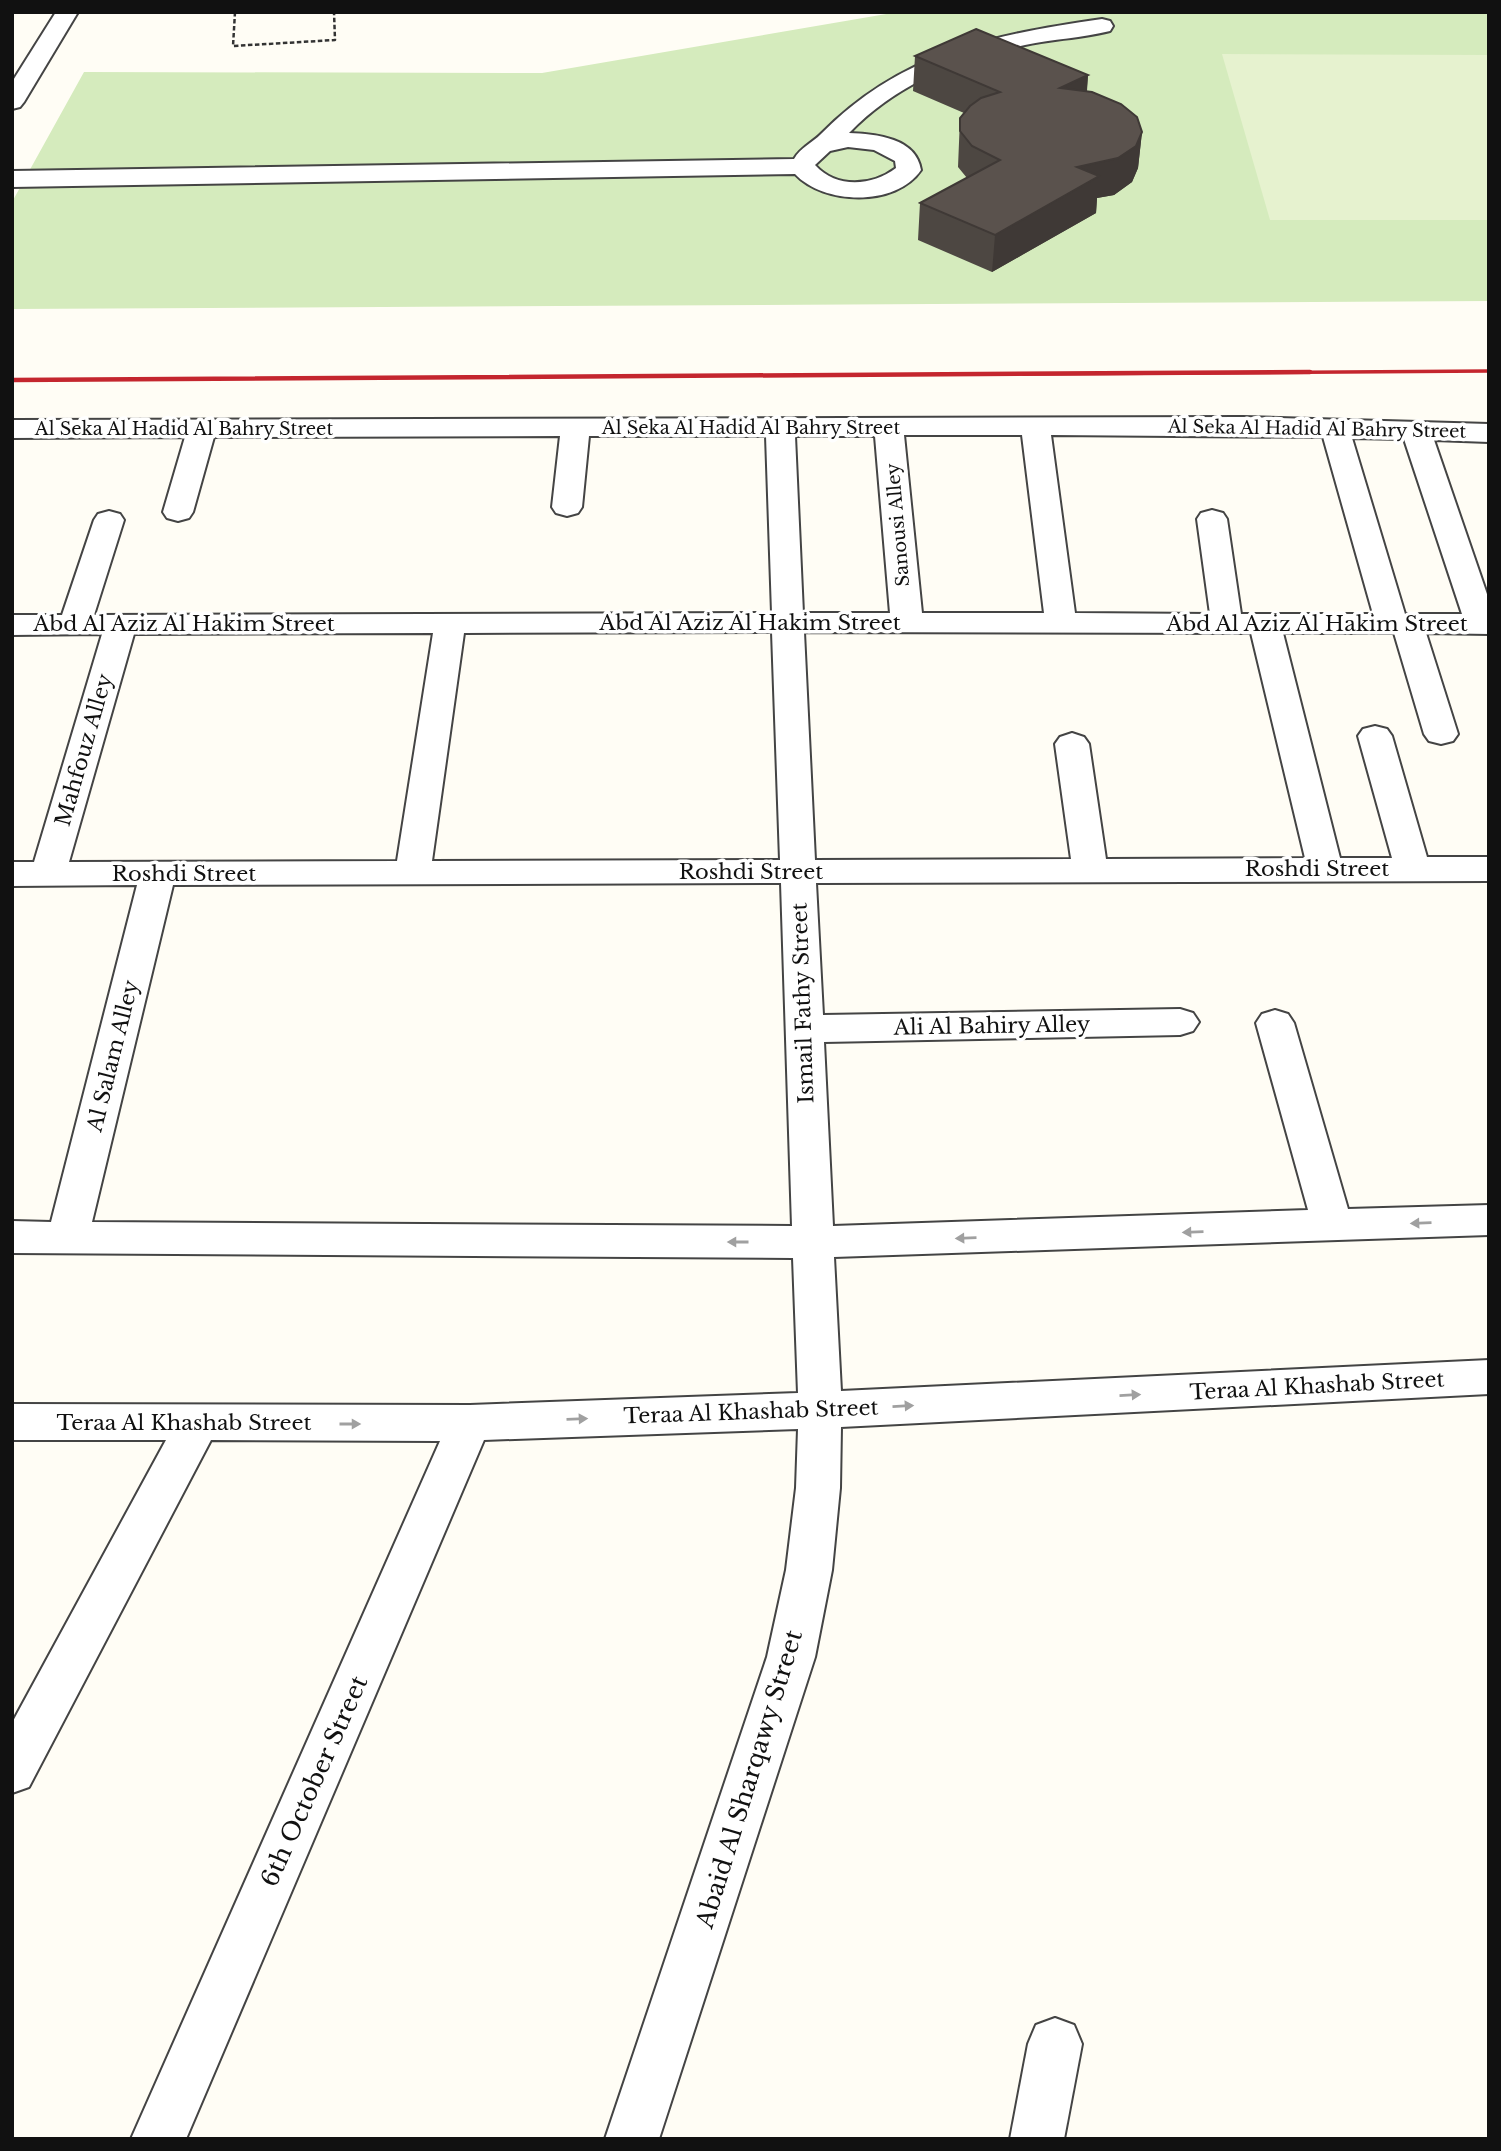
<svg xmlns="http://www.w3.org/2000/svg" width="1501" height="2151" font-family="'Libre Baskerville',serif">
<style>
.green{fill:#d5ebbd}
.pitch{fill:#e6f2cf}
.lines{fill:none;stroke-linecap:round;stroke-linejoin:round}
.minor-casing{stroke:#444;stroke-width:4}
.path{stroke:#333;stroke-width:2.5;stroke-dasharray:4.5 2.5;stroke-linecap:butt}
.minor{fill:#fff;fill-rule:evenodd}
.rail-far1{stroke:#c4262e;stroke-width:3.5}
.rail{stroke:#c4262e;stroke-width:4.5}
.wall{fill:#4d4742}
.shaded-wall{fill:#3f3936}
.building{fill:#5a524d;stroke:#3f3936;stroke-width:2}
.oneway{fill:#a0a0a0}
.labels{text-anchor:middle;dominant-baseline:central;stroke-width:7;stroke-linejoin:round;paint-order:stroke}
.far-street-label{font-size:18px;fill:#111;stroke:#fff}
.street-label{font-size:21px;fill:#111;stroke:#fff}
.near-street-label{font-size:24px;fill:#111;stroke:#fff}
</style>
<rect width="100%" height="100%" fill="#fffdf5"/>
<path class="green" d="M898,12h591v289l-1477,8v-107l72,-130 458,1z"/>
<path class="pitch" d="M1222,54l267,1v165h-219z"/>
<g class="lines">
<defs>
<g id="minor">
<path d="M56,12h22l-54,90 -4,5 -8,2v-27z"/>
<path d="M1102,19l8,2 3,5 -3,5c-28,7 -57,8 -85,14 -65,13 -129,39 -176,88 28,1 67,5 72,37 -25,37 -97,35 -126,4l-783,13v-16l782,-12c7,-12 18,-16 27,-25 81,-82 171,-99 281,-115zM848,147l26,3 21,11 1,7c-24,18 -59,21 -81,-3l15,-14z"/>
<path d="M1243,417l246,7v18l-55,-2 55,160v34l-63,-1 32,101 -5,7 -12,3 -12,-3 -5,-7 -30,-101h-111l57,225h52l-34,-122 5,-7 12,-3 12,3 5,7 35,121h62v24l-673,2 7,132 357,-6 13,4 6,9 -6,9 -13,4 -356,7 9,184 475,-16 -52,-187 6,-9 13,-4 13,4 6,9 54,186 141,-4v30l-655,22 7,134 648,-31v34l-648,33 -1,61 -8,82 -17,87 -156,482h-54l162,-482 19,-87 10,-82 2,-59 -314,11 -298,699h-55l309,-698 -229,-1 -182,347 -17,6v-70l154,-283h-154v-36l458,1 328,-12 -5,-135 -781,-5v-32l39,1 86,-337 -125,1v-24h22l68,-228 -90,1v-20h50l32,-95 4,-6 11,-3 11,3 4,6 -30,95 678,-2 -6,-177h-177l-7,71 -4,6 -11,3 -11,-3 -4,-6 8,-71 -346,1 -21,75 -4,6 -11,3 -11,-3 -4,-6 22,-75 -173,1v-18zM904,435h118l22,178h-122zM1051,435l272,2 50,177h-132l-14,-95 -4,-6 -11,-3 -11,3 -4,6 13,95 -135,-1zM795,436h80l15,177h-87zM1352,438l52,1 58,175h-57zM772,632l8,228 -348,1 32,-228zM804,632l447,1 54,225 -199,1 -17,-115 -5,-7 -12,-4 -12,4 -5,7 16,115 -256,1zM433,633l-36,228 -328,1 65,-228zM781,883l11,343 -700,-4 81,-337z"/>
<path d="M1055,2018l19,7 8,19 -18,95h-54l18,-95 8,-19z"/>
</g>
</defs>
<use href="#minor" class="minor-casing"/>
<path class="path" d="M235,12l-2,34 102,-6 -1,-28"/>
<use href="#minor" class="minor"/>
<path class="rail-far1" d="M1023,374l466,-3"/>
<path class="rail" d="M12,380l1298,-8"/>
</g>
<path class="wall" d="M915,56l173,19 -1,16 55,41 -4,36 -6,14 -18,13 -17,3 -1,15 -104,59 -74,-32 2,-37 47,-25 -9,-11 2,-49 4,-5 -51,-22z"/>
<g class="shaded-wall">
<path d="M1088,75l-3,35 -25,-22z"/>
<path d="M1142,132l-4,36 -6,14 -18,13 -17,3 -1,15 -104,59 3,-37 82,-68z"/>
</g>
<path class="building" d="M976,29l112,46 -28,13 32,4 29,12 16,13 5,15 -6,14 -18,12 -41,9 22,9 -104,59 -75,-32 80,-43 -28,-14 -12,-15v-13l10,-12 11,-8 19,-6 -85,-36z"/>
<defs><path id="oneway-solid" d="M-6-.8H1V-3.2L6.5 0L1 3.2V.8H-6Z" transform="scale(1.75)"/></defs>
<g class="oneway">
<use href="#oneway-solid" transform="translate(1421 1223) rotate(178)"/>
<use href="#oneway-solid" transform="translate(1193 1232) rotate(178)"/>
<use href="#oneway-solid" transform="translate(966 1238) rotate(178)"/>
<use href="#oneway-solid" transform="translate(738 1242) rotate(-180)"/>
<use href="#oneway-solid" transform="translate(1130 1395) rotate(-3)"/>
<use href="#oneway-solid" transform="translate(903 1406) rotate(-3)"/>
<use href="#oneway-solid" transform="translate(577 1419) rotate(-2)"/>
<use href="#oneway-solid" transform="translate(350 1424)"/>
</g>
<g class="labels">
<g class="far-street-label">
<text x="751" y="428">Al Seka Al Hadid Al Bahry Street</text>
<text x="184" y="429">Al Seka Al Hadid Al Bahry Street</text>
<text transform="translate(1317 429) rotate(1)">Al Seka Al Hadid Al Bahry Street</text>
<text transform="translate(898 525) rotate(-95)">Sanousi Alley</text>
</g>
<g class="street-label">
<text x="750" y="623">Abd Al Aziz Al Hakim Street</text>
<text x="184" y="624">Abd Al Aziz Al Hakim Street</text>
<text x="1317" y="624">Abd Al Aziz Al Hakim Street</text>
<text transform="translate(84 750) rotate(-74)">Mahfouz Alley</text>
<text x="1317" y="869">Roshdi Street</text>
<text x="751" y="872">Roshdi Street</text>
<text x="184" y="874">Roshdi Street</text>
<text transform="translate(803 1003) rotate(-92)">Ismail Fathy Street</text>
<text transform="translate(992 1026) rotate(-1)">Ali Al Bahiry Alley</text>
<text transform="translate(113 1056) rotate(-76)">Al Salam Alley</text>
<text transform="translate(1317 1386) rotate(-3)">Teraa Al Khashab Street</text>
<text transform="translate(751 1412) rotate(-2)">Teraa Al Khashab Street</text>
<text x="184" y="1423">Teraa Al Khashab Street</text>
</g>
<g class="near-street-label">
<text transform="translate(749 1779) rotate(-73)">Abaid Al Sharqawy Street</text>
<text transform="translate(314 1781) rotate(-66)">6th October Street</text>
</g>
</g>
<rect width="1501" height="2151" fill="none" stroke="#111111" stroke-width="28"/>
</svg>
